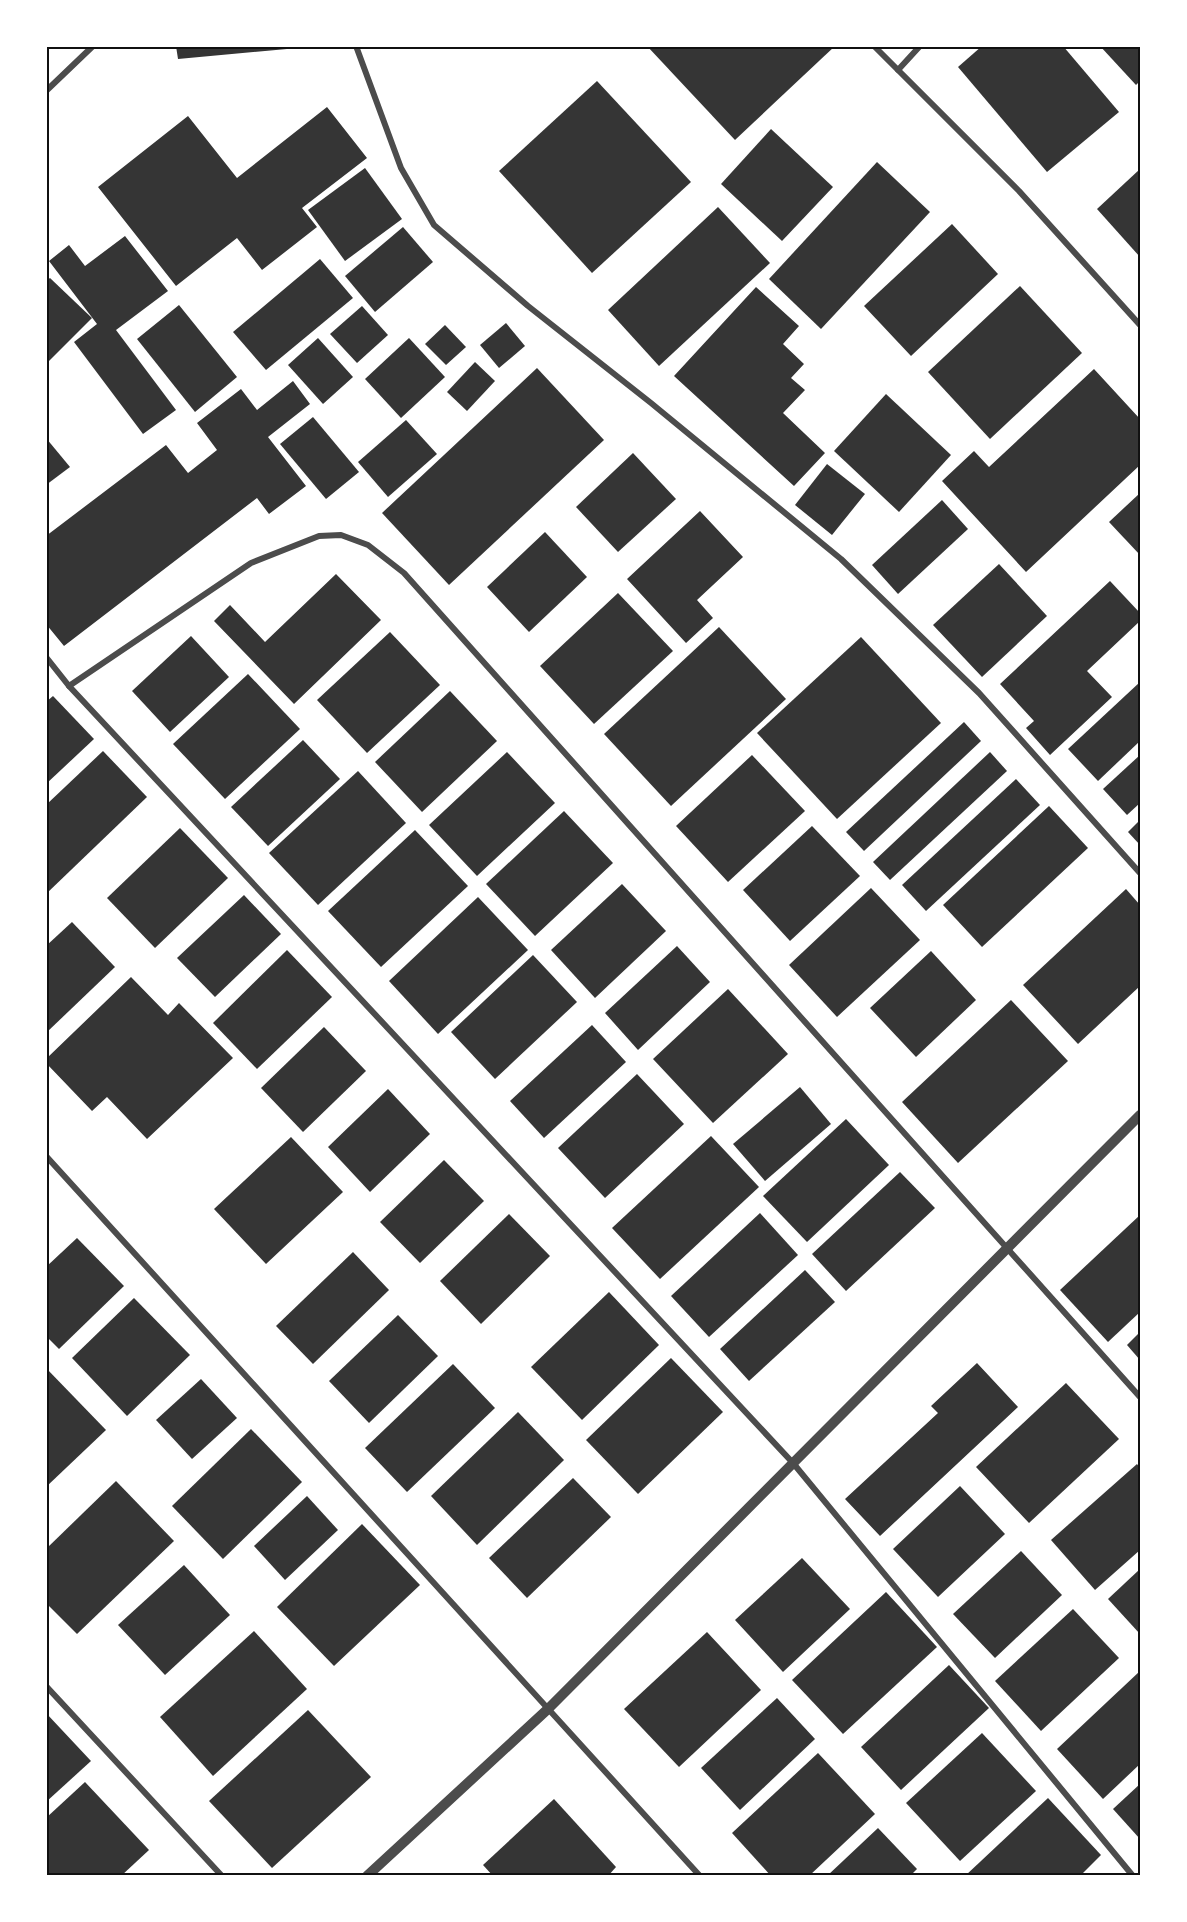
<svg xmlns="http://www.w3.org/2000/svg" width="1187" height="1922" font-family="Manrope,sans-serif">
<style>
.building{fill:#353535}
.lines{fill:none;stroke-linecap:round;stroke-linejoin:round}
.minor{stroke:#4c4c4c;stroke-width:6}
.tertiary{stroke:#4c4c4c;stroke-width:10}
.neatline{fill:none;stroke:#111;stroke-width:2}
</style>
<rect width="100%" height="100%" fill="#fff"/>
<g class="building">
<path d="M176,46h122v2l-120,11z"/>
<path d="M647,46h188l-100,94z"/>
<path d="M982,46h81l56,66 -72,60 -89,-105z"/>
<path d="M1100,46h40v35l-4,4z"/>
<path d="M597,81l94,101 -99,91 -93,-102z"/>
<path d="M327,107l40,51 -65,50 15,19 -55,43 -25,-32 -61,48 -78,-99 90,-71 49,62z"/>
<path d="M771,129l62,58 -51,54 -61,-57z"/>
<path d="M877,162l53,50 -109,117 -52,-50z"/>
<path d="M365,168l37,51 -57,42 -37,-51z"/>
<path d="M1140,169v88l-43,-48z"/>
<path d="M718,207l52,56 -111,103 -51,-56z"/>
<path d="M952,224l46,50 -87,82 -47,-50z"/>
<path d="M403,227l30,35 -58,50 -30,-36z"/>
<path d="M125,236l43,55 -52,39 60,80 -33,24 -69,-92 23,-18 -48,-63 20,-16 16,21z"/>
<path d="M320,259l33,39 -87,72 -33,-38z"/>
<path d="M50,278l42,40 -44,44 -2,-1v-80z"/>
<path d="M1020,286l62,67 -92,86 -62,-67z"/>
<path d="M756,287l43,39 -16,18 21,20 -13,14 14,12 -22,23 42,40 -31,33 -120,-110z"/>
<path d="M179,305l58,72 -42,35 -58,-73z"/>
<path d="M362,306l26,29 -31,28 -27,-29z"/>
<path d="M506,323l19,23 -26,22 -19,-23z"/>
<path d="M445,325l21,22 -20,18 -21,-21z"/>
<path d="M318,338l35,39 -30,27 -35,-39z"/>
<path d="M409,338l36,39 -44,41 -36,-39z"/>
<path d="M475,362l20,19 -28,30 -20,-19z"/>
<path d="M537,368l67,72 -155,145 -67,-72z"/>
<path d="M1094,369l46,50v46l-114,107 -84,-91 32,-30 15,16z"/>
<path d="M293,381l17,23 -42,33 38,49 -37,28 -12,-16 -193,148 -18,-22v-88l120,-91 22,28 29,-23 -20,-27 44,-34 16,21z"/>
<path d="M886,394l65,61 -52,57 -65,-61z"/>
<path d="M313,417l46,55 -33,27 -46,-55z"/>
<path d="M406,420l31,34 -49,43 -30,-35z"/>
<path d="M46,438l24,29 -24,18z"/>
<path d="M633,453l43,46 -58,53 -42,-45z"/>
<path d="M827,464l38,30 -33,41 -37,-30z"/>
<path d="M1140,493v62l-31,-33z"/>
<path d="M942,500l26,29 -70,65 -26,-29z"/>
<path d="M700,511l43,46 -46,43 16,18 -27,25 -59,-64z"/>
<path d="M545,532l42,45 -58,55 -42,-45z"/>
<path d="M999,564l48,52 -65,61 -49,-52z"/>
<path d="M336,574l45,46 -87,84 -80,-83 16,-16 35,37z"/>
<path d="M1110,581l30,32v8l-53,50 25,26 -62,58 -24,-27 8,-7 -34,-37z"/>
<path d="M618,593l55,58 -79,73 -54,-58z"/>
<path d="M719,627l67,72 -115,107 -67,-72z"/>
<path d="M390,632l50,53 -73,68 -50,-53z"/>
<path d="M191,636l38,41 -59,55 -38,-41z"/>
<path d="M861,637l80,86 -104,96 -80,-86z"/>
<path d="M248,674l52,55 -75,70 -52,-55z"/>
<path d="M1140,682v59l-42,40 -30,-32z"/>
<path d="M450,691l47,50 -75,71 -47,-50z"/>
<path d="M53,696l41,43 -48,45v-82z"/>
<path d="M964,722l17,19 -117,110 -18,-19z"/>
<path d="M303,740l37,39 -72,67 -37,-39z"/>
<path d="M103,751l44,46 -101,97v-89z"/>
<path d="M507,752l48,51 -78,73 -48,-51z"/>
<path d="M990,752l17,19 -117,109 -17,-18z"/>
<path d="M752,755l53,56 -77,71 -52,-56z"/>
<path d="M1140,755v48l-13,12 -24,-26z"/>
<path d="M358,771l48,52 -88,82 -49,-52z"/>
<path d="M1016,779l24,26 -114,106 -24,-26z"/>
<path d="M1049,806l39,42 -106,99 -39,-42z"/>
<path d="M564,811l49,52 -78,73 -49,-52z"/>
<path d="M1140,820v25l-12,-13z"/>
<path d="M812,826l48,50 -70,65 -47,-51z"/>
<path d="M180,828l48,50 -73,70 -48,-50z"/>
<path d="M415,830l53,56 -87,81 -53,-56z"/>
<path d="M622,884l44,47 -71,67 -44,-48z"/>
<path d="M871,888l49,52 -83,77 -48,-52z"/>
<path d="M1126,889l14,16v81l-62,58 -55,-59z"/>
<path d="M244,895l37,39 -66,63 -38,-39z"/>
<path d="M478,897l50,53 -90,84 -49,-53z"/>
<path d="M72,922l43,45 -69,66v-87z"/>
<path d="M677,946l33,36 -72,68 -33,-37z"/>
<path d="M287,950l45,47 -75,72 -44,-46z"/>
<path d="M931,951l45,49 -60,57 -46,-49z"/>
<path d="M533,955l44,47 -82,77 -44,-47z"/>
<path d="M131,977l37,38 11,-12 54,55 -86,81 -40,-42 -15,14 -46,-48v-4z"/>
<path d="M728,989l60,65 -75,69 -60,-64z"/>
<path d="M1011,1000l57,61 -110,102 -56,-61z"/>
<path d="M592,1025l34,37 -82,76 -34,-37z"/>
<path d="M324,1027l42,44 -63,61 -42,-44z"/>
<path d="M637,1074l47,50 -79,74 -47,-50z"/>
<path d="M800,1087l31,37 -66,57 -32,-37z"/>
<path d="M388,1089l42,45 -60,58 -42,-45z"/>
<path d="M846,1119l43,46 -82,77 -44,-46z"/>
<path d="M711,1136l48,51 -99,92 -48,-51z"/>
<path d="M291,1137l52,55 -77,72 -52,-55z"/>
<path d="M444,1160l40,41 -64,62 -40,-41z"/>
<path d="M900,1172l35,36 -89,83 -34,-37z"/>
<path d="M760,1213l38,42 -89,82 -38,-41z"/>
<path d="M509,1214l41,42 -69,68 -41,-43z"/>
<path d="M1140,1215v97l-32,30 -48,-52z"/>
<path d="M77,1238l47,48 -65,63 -13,-13v-69z"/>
<path d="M353,1252l36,38 -76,74 -37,-38z"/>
<path d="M805,1270l30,32 -86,79 -29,-32z"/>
<path d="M609,1292l50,53 -77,75 -51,-53z"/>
<path d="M134,1298l56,57 -63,61 -55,-58z"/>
<path d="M398,1315l40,41 -69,67 -40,-42z"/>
<path d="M1140,1332v28l-13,-15z"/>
<path d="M671,1358l52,54 -85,82 -52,-54z"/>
<path d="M977,1363l41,44 -138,129 -35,-37 93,-86 -7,-7z"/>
<path d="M453,1364l42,44 -88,84 -42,-44z"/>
<path d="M46,1368l60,62 -60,57z"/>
<path d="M201,1379l36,39 -45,41 -36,-39z"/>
<path d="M1066,1383l53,56 -90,84 -53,-56z"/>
<path d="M518,1412l46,48 -87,85 -46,-49z"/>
<path d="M251,1429l51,53 -79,77 -51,-53z"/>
<path d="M1137,1464l3,4v82l-45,40 -44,-50z"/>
<path d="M573,1478l38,39 -84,81 -38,-40z"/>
<path d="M116,1481l58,60 -97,93 -31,-31v-54z"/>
<path d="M960,1486l45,48 -67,63 -45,-48z"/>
<path d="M307,1496l31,34 -53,50 -31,-34z"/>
<path d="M362,1524l58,61 -86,81 -57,-59z"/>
<path d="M1021,1551l41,44 -67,63 -42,-44z"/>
<path d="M802,1558l48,51 -67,63 -48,-52z"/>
<path d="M184,1565l46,50 -65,60 -47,-50z"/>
<path d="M1140,1569v65l-32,-35z"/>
<path d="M886,1592l51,55 -94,87 -51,-54z"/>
<path d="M1073,1609l46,49 -78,73 -46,-50z"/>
<path d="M254,1631l53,58 -94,87 -53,-59z"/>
<path d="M707,1632l54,58 -82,77 -55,-58z"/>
<path d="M949,1665l40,43 -88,82 -40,-43z"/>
<path d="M1140,1671v93l-37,35 -46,-50z"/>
<path d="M777,1698l38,41 -75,71 -39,-42z"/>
<path d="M308,1710l63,67 -99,91 -63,-67z"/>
<path d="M46,1713l45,48 -45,41z"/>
<path d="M982,1733l54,58 -76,70 -54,-58z"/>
<path d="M818,1753l57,61 -66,62h-38l-39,-43z"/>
<path d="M85,1782l64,68 -28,26h-75v-58z"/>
<path d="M1140,1784v55l-27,-30z"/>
<path d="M1048,1798l53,57 -21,21h-115z"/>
<path d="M554,1799l62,68 -8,9h-115l-10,-11z"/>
<path d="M878,1828l39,41 -7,7h-83z"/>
</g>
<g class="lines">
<g class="minor">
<path d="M356,46l45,122 33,57 94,81 123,97 190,156 138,134 161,180"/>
<path d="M874,46l24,24"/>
<path d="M920,46l-22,24 121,121 121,134"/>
<path d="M46,91l47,-45"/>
<path d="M46,657l23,29 724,777 340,413"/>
<path d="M69,686l182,-123 68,-27 22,-1 27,10 36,28 736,824"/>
<path d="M46,1156l654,720"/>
<path d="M46,1686l176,190"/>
</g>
<path class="tertiary" d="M367,1876l182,-168 591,-593"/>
</g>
<rect width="1187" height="1922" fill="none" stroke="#ffffff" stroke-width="96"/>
<rect x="48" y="48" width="1091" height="1826" class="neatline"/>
</svg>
